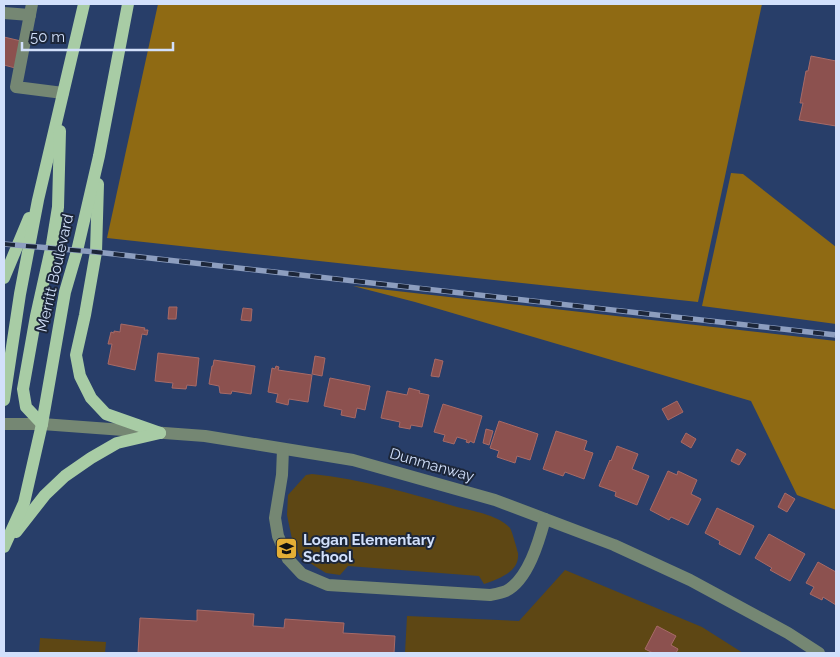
<svg xmlns="http://www.w3.org/2000/svg" width="840" height="657" font-family="Raleway,sans-serif">
<style>
.green{fill:#5e4714}
.forest{fill:#8f6a13}
.building{fill:#8c514f;stroke:#a76a67}
.lines{fill:none;stroke-linecap:round;stroke-linejoin:round}
.minor{stroke:#758773;stroke-width:12}
.major{stroke:#a8cca5;stroke-width:12}
.rail-casing{stroke:#8d9ebf;stroke-width:5.5}
.rail{stroke:#1c2639;stroke-width:4;stroke-dasharray:11;stroke-linecap:butt}
.labels{text-anchor:middle;dominant-baseline:central;stroke-width:4;stroke-linejoin:round;paint-order:stroke}
.street-label{font-size:15px;fill:#d2e0fb;stroke:#1c2639}
.poi-label{font-size:15px;font-weight:bold;fill:#d2e0fb;stroke:#1c2639;text-anchor:start}
</style>
<rect width="100%" height="100%" fill="#283e69"/>
<g class="green">
<path d="M312,474c49,5 97,19 145,33 16,4 41,8 53,21 2,3 7,21 8,25 2,19 -20,26 -34,31l-5,-8 -131,-10 -8,9 -14,-2 -26,-16 -8,-18 -5,-24 1,-20 18,-20z"/>
<path d="M565,570l137,57 41,26h-338l2,-37 112,5z"/>
<path d="M40,638l66,4 -1,11h-66z"/>
</g>
<g class="forest">
<path d="M158,4h604l-64,298 -591,-64z"/>
<path d="M731,173l12,1 93,73v77l-134,-18z"/>
<path d="M353,286l483,55v169l-39,-15 -46,-94 -336,-99z"/>
</g>
<g class="building">
<path d="M4,37l17,4 -6,27 -11,-3z"/>
<path d="M811,56l25,5v65l-37,-6 4,-17h-3l6,-32h2z"/>
<path d="M169,307h8l-1,12h-8z"/>
<path d="M243,308l9,1 -1,12 -10,-1z"/>
<path d="M121,324l24,4 -1,2h4l-1,5 -5,-1 -7,36 -27,-6 4,-20h-4l3,-12 3,1v-2l6,1z"/>
<path d="M158,353l41,5 -3,28 -9,-1 -1,4 -14,-1 1,-5 -18,-2z"/>
<path d="M315,356l10,2 -3,18 -10,-2z"/>
<path d="M435,359l8,2 -4,16 -8,-1z"/>
<path d="M214,360l41,6 -4,28 -19,-3 -1,3 -11,-1 -1,-7 -10,-2 3,-18h1z"/>
<path d="M276,366l3,1 -1,3 34,5 -4,27 -19,-3 -1,6 -12,-3 2,-8 -10,-2 4,-24 3,1z"/>
<path d="M330,378l40,8 -5,24 -8,-2 -2,10 -14,-3 1,-5 -18,-4z"/>
<path d="M409,388l11,3 -1,2 10,2 -7,32 -11,-2 -1,4 -11,-2 1,-5 -19,-4 6,-27 20,4z"/>
<path d="M677,401l6,11 -15,8 -6,-11z"/>
<path d="M443,404l39,12 -8,27 -4,-2 -1,2 -3,-1 1,-2 -10,-3 -3,7 -11,-3 2,-6 -11,-3z"/>
<path d="M499,421l39,13 -8,26 -13,-4 -2,7 -18,-6 2,-6 -9,-3z"/>
<path d="M486,429l7,2 -4,14 -6,-2z"/>
<path d="M556,431l31,10 -3,9 9,3 -9,26 -19,-7 -2,4 -20,-7z"/>
<path d="M686,433l10,6 -5,9 -10,-6z"/>
<path d="M617,446l21,8 -6,15 17,7 -12,29 -22,-9 1,-4 -17,-6 11,-26 1,1z"/>
<path d="M737,449l9,5 -7,11 -8,-4z"/>
<path d="M668,471l9,4 1,-4 19,9 -6,14 10,5 -13,26 -17,-8 -2,3 -19,-10z"/>
<path d="M785,493l10,6 -8,13 -9,-5z"/>
<path d="M717,508l37,18 -14,29 -21,-11 1,-3 -15,-8z"/>
<path d="M769,534l36,20 -15,27 -20,-11 2,-2 -17,-10z"/>
<path d="M818,562l18,10v33l-13,-8 -1,3 -12,-6 4,-7 -8,-4z"/>
<path d="M197,610l57,4 -1,12 31,2 1,-9 59,4 -1,10 52,3 -1,17h-256l2,-35 57,3z"/>
<path d="M657,626l19,10 -5,9 7,4 -2,4h-23l-8,-4z"/>
</g>
<g class="lines">
<g class="minor">
<path d="M32,4l-16,83 47,6"/>
<path d="M4,13l26,2"/>
<path d="M4,424h38l163,12 148,24 142,40 119,45 76,35 98,53 31,20"/>
<path d="M283,449l-1,26 -7,43 3,18 10,23 14,15 26,11 162,10c5,-1 11,-2 16,-4 22,-11 33,-50 39,-72"/>
</g>
<g class="major">
<path d="M98,184l-2,68 -11,63 -9,40 4,21 11,22 15,16 54,19"/>
<path d="M4,278l25,-60"/>
<path d="M4,400l16,-106 18,-94 46,-196"/>
<path d="M42,424l-16,-17 -3,-18 13,-73 16,-72 6,-37 2,-76"/>
<path d="M16,532l29,-37 20,-19 26,-18 26,-15 43,-10"/>
<path d="M4,547l20,-44 18,-79 23,-132 12,-41 22,-95 29,-152"/>
</g>
<defs>
<path id="rail" d="M4,244l92,8 740,83"/>
</defs>
<use href="#rail" class="rail-casing"/>
<use href="#rail" class="rail"/>
</g>
<defs>
<symbol id="school-square" viewBox="-11 -11 22 22"><rect x="-9" y="-9" width="18" height="18" rx="4" fill="#e4ae35" stroke="#1c2639"/><path d="M0-5L7-2L0 1L-7-2ZM-4 1L0 2.5L4 1V4Q0 6-4 4Z" fill="#111"/></symbol>
</defs>
<g fill-rule="evenodd">
<use href="#school-square" x="274" y="536" width="25" height="25"/>
</g>
<g class="labels">
<g class="street-label">
<text transform="translate(55 273) rotate(-77)">Merritt Boulevard</text>
<text transform="translate(432 465) rotate(16)">Dunmanway</text>
</g>
<g class="poi-label">
<text x="303" y="540">Logan Elementary<tspan x="303" dy="17">School</tspan></text>
</g>
</g>
<rect width="840" height="657" fill="none" stroke="#d2e0fb" stroke-width="10"/>
<path d="M22 42v8h151v-8" fill="none" stroke="#d2e0fb" stroke-width="2.5"/>
<text x="30" y="42" font-size="15" fill="#d2e0fb" stroke="#1c2639" stroke-width="4" paint-order="stroke">50 m</text>
</svg>
